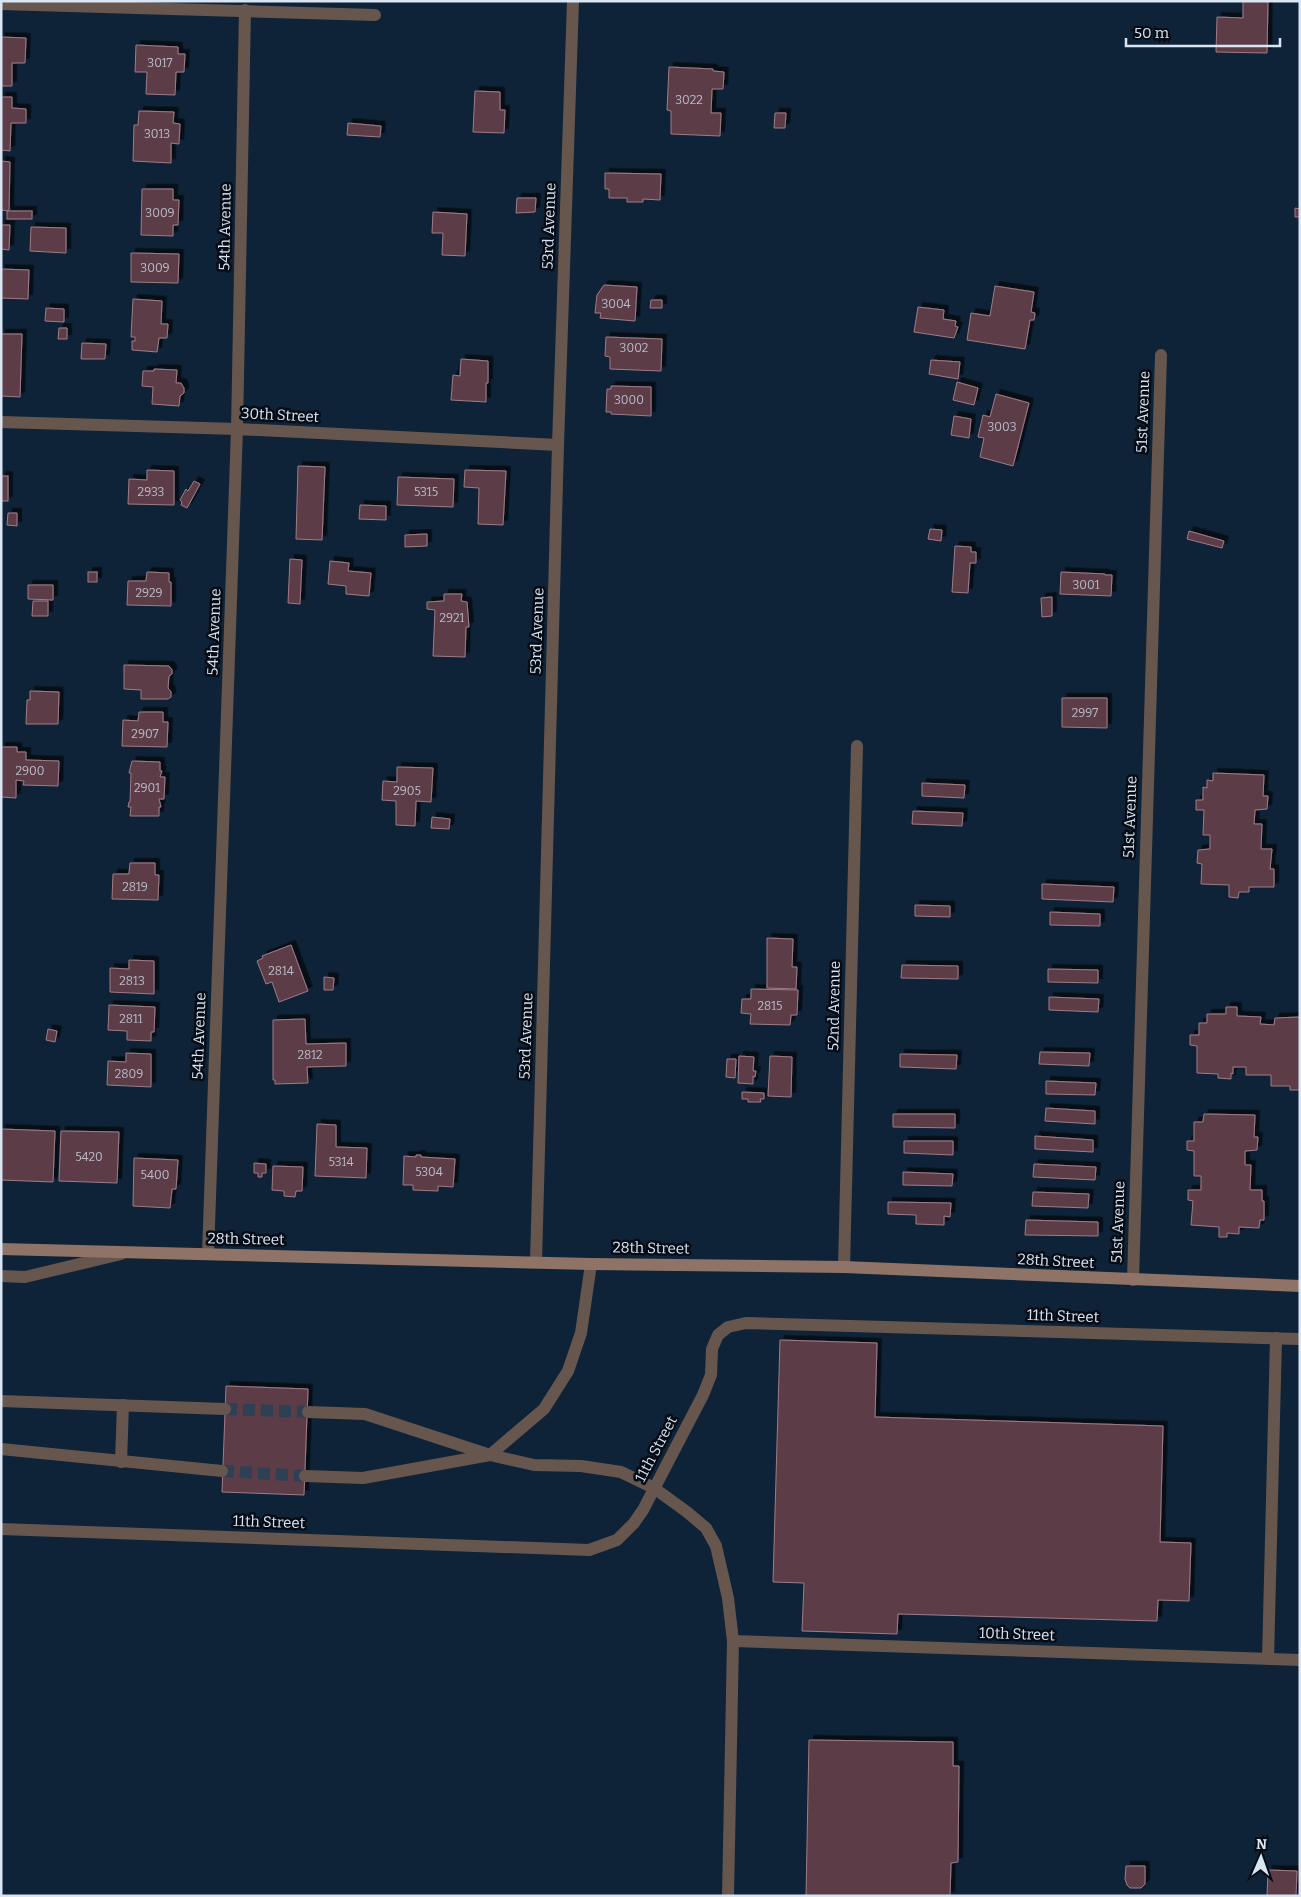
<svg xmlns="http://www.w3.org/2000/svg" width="1301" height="1897" font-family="Bitter,serif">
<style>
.building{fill:#5c3d47;stroke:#9f7b86;filter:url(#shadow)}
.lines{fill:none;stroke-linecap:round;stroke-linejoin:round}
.street-tunnel{stroke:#2d4054;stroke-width:12;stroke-dasharray:12 6;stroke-linecap:butt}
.street{stroke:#67564e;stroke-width:12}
.secondary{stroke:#8f7366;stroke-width:12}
.labels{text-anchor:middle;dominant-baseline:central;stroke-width:5;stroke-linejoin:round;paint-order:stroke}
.number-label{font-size:12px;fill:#babbc8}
.street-label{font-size:15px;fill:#d9e5f3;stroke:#050c15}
</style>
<defs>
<filter id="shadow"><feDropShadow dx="4.5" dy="-4.5" stdDeviation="0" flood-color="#0009"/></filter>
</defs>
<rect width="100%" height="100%" fill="#0f2338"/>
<g class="building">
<path d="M1243,1h25l-1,52 -51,-1 1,-35 26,1z"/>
<path d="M1,37l25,1 -1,25h-13v23h-11z"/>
<path d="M136,45l42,2v7h7l-1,18h-8l-1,23 -29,-1 1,-22h-12z"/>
<path d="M669,67l44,2v2l11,1 -1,17h-11l-1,24h10l-1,23 -49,-2v-23l-4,-1z"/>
<path d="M475,91l25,1v18h5l-1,23 -31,-1z"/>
<path d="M1,97h11v11l14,1v14h-15l-1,28 -9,-1z"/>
<path d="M139,111l35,1 -1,11 7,1 -1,20 -8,-1v20l-38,-2 1,-36h4z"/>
<path d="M775,113h11l-1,15h-11z"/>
<path d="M348,123l33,3 -1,11 -33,-2z"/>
<path d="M1,161l9,1 -1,49 -8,-1z"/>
<path d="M605,173l56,1 -1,26 -17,-1v3h-16v-4h-18v-9h-4z"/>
<path d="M142,189h31v11h6l-1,25h-5v11l-32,-1z"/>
<path d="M517,198h19l-1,14 -19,1z"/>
<path d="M1295,208l5,1v8h-5z"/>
<rect x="7" y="211" width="25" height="8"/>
<path d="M433,212l34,2 -2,42 -23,-1 1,-22h-11z"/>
<path d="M1,225h9l-1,25 -8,-1z"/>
<path d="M31,227l35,1v25l-36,-2z"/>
<path d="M131,253l48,1 -1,29 -47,-1z"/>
<path d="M1,269l28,1 -1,29 -27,-1z"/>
<path d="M604,285l33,2 -2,34 -35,-3 1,-5h-6l2,-18z"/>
<path d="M995,286l39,6 -3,20 4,1 -1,7h-4l-5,29 -58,-9 4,-27 19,3z"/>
<path d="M133,299l29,2 -1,23h7l-1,14h-8l-2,14 -25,-2v-9h3v-4h-4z"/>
<path d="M651,300h11v8h-12z"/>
<path d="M918,307l26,3 -1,9 13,2 -1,5 3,1 -4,11 -40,-6z"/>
<path d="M46,308l18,1v13l-19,-1z"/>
<path d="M59,328h8v11h-9z"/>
<path d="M1,334h21l-2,63 -19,-1z"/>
<path d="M606,337l56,2 -1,32 -51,-2v-12l-5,-1z"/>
<path d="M82,343l24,1 -1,15h-24z"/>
<path d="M461,359l27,2v22h-2v19l-35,-2 2,-25 7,1z"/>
<path d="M931,360l29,2 -2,17 -29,-5z"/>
<path d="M154,369l23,1 -1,13h5l3,5v5l-4,3 -1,10 -27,-2 1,-17 -11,-1 1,-15h11z"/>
<path d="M957,382l21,6 -4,17 -21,-5z"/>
<path d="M611,386l40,1v29l-40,-2v-2h-5l1,-23h4z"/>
<path d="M996,394l33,9 -16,63 -33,-9 4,-19 -6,-1 5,-22 7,2z"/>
<path d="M954,416l17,3 -2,19 -18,-3z"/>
<path d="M298,466l27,1 -3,73 -26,-1z"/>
<path d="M147,470l27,1v34l-46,-1 1,-25 18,1z"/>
<path d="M465,470l41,1 -3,54 -25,-1 1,-36 -15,-1z"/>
<rect x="1" y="476" width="7" height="25"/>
<path d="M398,477l56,2 -1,28 -56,-2z"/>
<path d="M194,481l6,3 -13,24 -6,-3 1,-3 -2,-2 6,-11 2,2z"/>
<path d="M360,505l26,1v14l-27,-1z"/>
<path d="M8,513h9v13l-10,-1z"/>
<path d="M930,529l12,1 -1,11 -13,-2z"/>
<path d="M1189,531l35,10 -2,7 -35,-9z"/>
<path d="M427,534v12l-22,1v-12z"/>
<path d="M955,546l16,1v5h5v11h-6l-2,30 -16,-1z"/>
<path d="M290,559l12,1 -2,44 -12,-1z"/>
<path d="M330,561l19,2 -1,8 23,2 -2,23 -23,-2v-8l-18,-2z"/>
<rect x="88" y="572" width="9" height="10"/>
<path d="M147,572l22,1v9h2v24l-44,-1 1,-24h18z"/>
<path d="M1061,572l44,2v1h7l-1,21 -51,-2z"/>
<path d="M28,585h25v15l-25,-1z"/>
<path d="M444,594h18l-1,7 6,1 2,25h-3l-1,30 -32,-1 2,-46 -8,-1v-7l17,-1z"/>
<path d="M1052,597v19l-10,1 -1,-19z"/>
<path d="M33,601h15v15h-16z"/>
<path d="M124,665l45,1 3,4v4l-3,2 -1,12 3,4v5l-3,2h-27v-9l-17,-1z"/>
<path d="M30,691l29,1 -1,32h-32l1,-24h3z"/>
<path d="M1062,698h45v30l-45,-1z"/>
<path d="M139,712h24v10h5l-1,25 -45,-1 1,-26 15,1z"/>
<path d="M1,747h16v5h9v8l33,1 -1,25 -35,-1 1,-4 -8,-1v18l-15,-1z"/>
<path d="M132,761l28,1v9h2l-2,6h5l-1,22h-5l2,8h-2v9h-29l1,-9h-3l1,-5h1l1,-29h-2z"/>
<path d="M397,767l36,1 -2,34 -15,-1 -1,25 -19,-1v-24l-14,-1 1,-19 14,1z"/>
<path d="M1213,773l51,2 -1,21h5l-1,13 -12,1 -1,14h8l-1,25h11l-2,20h4v18h-25v5h-10l-1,6 -9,-1v-12l-28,-1 1,-20 -5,-1 1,-13 12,-1v-14h-7l1,-25h-8v-10h7v-13l4,1v-8l6,1z"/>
<path d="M922,783l43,2 -1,13 -42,-2z"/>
<path d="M913,811l50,2 -1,13 -50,-2z"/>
<path d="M432,817l18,2 -1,10 -18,-1z"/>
<path d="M130,863h25v12h4l-1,25 -46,-1 1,-25h16z"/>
<path d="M1042,884l72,3 -1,15 -71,-3z"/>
<path d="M915,905l35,1v11l-35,-1z"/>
<path d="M1050,912l50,2v12l-50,-1z"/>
<path d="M767,938l26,1 -1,28h5l-1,22 -29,-1z"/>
<path d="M291,945l17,46 -29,11 -7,-20 -6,2 -9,-23 6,-3 -1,-2z"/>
<path d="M129,960l25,1v33l-44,-2v-24l19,1z"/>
<path d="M902,965l56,1v13l-57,-1z"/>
<path d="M1048,969l50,1v13l-50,-1z"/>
<path d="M324,977l10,1 -1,12h-9z"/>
<path d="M751,989l47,1 -1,25h-6l-1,10 -40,-1 1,-10 -10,-1 1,-14h9z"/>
<path d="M1049,997l50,2 -1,13 -49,-2z"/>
<path d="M109,1005l46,2 -1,25h-3v9l-24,-1v-9l-19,-1z"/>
<path d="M1226,1007h11v9l24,1 -1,7 14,1 1,-7 25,-1v73h-10v-4h-19v-11h-25v-8h-13v7l-2,-1v6l-13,-1v-4l-21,-1v-27l-7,-1v-10h9v-12h8v-9h19z"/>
<path d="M305,1019l1,25 40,-1v23l-39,1 1,16 -33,1v-4h-2v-60z"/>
<path d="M48,1029l9,2 -2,11 -9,-2z"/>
<path d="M1040,1052l50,1 -1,13 -50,-2z"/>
<path d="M126,1053l25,1v33l-44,-2 1,-24 18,1z"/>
<path d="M900,1054l57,1 -1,14 -56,-2z"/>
<path d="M739,1056l15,1 -1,14h3l-1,6 -2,-1v8l-15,-1z"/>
<path d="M770,1056l22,1 -1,40 -23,-1z"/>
<path d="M727,1059h9l-1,19 -9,-1z"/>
<path d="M1046,1081l50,2 -1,12 -49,-1z"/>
<path d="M742,1092l22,1v6h-4l1,3h-13v-3h-6z"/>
<path d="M1046,1108l49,3v13l-50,-3z"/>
<path d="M893,1114h62v14l-62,-1z"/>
<path d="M1204,1114l51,1 -1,22h4l-1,13 -12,1v14h6l-1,25h12v11h2v19h-4l-1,8 -20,-1v7l-12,-1v4h-8v-10l-28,-2 2,-24 -5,-1v-10h13v-14h-7v-25l-7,-1v-9h7v-19h9z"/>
<path d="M317,1124l19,1v22l31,1 -1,30 -51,-2z"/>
<path d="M1,1129l54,2 -2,51 -52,-2z"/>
<path d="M61,1131l58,1 -2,51 -58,-2z"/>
<path d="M1035,1136l58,4v12l-58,-3z"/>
<path d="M904,1141h49v14l-49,-2z"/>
<path d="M416,1155h5v2l34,2 -2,28 -15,-1v5l-25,-1v-5h-10l1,-29 12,1z"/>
<path d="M134,1158l44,2 -2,29h-4l-2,19 -37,-2z"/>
<path d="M254,1163l12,1v9h-4v4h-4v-4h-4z"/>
<path d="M1034,1164l62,3 -1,13 -62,-3z"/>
<path d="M273,1166l30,1 -1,24h-6l-1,6 -11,-1v-5l-12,-1z"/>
<path d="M903,1172l50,2 -1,12 -49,-1z"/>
<path d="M1033,1192l56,2 -1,14 -56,-2z"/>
<path d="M888,1202l63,1 -1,14 -6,-1v9l-28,-1v-9l-28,-1z"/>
<path d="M1026,1220l72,2v14l-73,-1z"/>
<path d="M780,1340l97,3 -2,74 288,9 -3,116 31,1 -2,58 -31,-1 -1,21 -259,-7 -1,20 -95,-3 2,-48 -31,-1z"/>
<path d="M226,1386l82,3 -4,106 -82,-3z"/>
<path d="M809,1740l144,2v24h6l-1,96 -7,1 -1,33h-144z"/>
<path d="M1126,1866h19v18l-4,4h-11l-3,-3 -2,-6z"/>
<path d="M1268,1870l29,1 -1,25h-29z"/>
</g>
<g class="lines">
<g class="street-tunnel">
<path d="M225,1409l83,3"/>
<path d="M222,1471l83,5"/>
</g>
<g class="street">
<path d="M1,4l374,11"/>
<path d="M1,422l236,7 321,16"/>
<path d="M208,1254l29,-825 8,-419"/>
<path d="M536,1262l22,-817 15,-444"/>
<path d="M844,1267l13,-521"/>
<path d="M1,1276l24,1 96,-23"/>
<path d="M1133,1280l28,-925"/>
<path d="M1,1401l224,8"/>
<path d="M308,1412l57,2 125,41 44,10 47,1 40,6 33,16 33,24 19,16 10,18 12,52 5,43 -5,255"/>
<path d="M1,1449l221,22"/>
<path d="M121,1462l2,-57"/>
<path d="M305,1476l58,2 127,-23 54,-46 24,-38 13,-38 10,-69"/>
<path d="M1,1529l588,21 28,-10 17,-17 9,-13 60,-115 8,-20 1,-26 6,-14 10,-8 18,-4 554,16"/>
<path d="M733,1641l567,19"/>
<path d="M1268,1659l8,-321"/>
</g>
<path class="secondary" d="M1,1249l590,15 253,3 456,19"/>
</g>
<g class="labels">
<g class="number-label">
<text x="160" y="63">3017</text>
<text x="689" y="100">3022</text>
<text x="157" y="134">3013</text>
<text x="160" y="213">3009</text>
<text x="155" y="268">3009</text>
<text x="616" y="304">3004</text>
<text x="634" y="348">3002</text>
<text x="629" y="400">3000</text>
<text x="1002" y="427">3003</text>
<text x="151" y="492">2933</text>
<text x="426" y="492">5315</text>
<text x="1086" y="585">3001</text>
<text x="149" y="593">2929</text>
<text x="452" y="618">2921</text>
<text x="1085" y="713">2997</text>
<text x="145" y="734">2907</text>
<text x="30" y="771">2900</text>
<text x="147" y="788">2901</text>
<text x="407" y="791">2905</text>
<text x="135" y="887">2819</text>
<text x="281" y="971">2814</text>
<text x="132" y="981">2813</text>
<text x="770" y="1006">2815</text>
<text x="131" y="1019">2811</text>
<text x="310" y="1055">2812</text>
<text x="129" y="1074">2809</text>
<text x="89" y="1157">5420</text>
<text x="341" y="1162">5314</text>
<text x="429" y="1172">5304</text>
<text x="155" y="1175">5400</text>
</g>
<g class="street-label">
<text transform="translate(549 226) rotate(-88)">53rd Avenue</text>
<text transform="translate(225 227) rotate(-89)">54th Avenue</text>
<text transform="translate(1143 412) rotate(-88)">51st Avenue</text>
<text transform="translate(280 415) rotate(3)">30th Street</text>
<text transform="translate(537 631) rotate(-88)">53rd Avenue</text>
<text transform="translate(214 632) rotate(-88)">54th Avenue</text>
<text transform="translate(1130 817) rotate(-88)">51st Avenue</text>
<text transform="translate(834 1006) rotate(-89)">52nd Avenue</text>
<text transform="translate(199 1036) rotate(-88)">54th Avenue</text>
<text transform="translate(526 1036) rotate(-88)">53rd Avenue</text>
<text transform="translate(1118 1222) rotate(-88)">51st Avenue</text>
<text transform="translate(246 1239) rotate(1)">28th Street</text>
<text transform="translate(651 1248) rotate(1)">28th Street</text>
<text transform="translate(1056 1261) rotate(3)">28th Street</text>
<text transform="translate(1063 1316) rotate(2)">11th Street</text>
<text transform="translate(656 1449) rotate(-62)">11th Street</text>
<text transform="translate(269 1522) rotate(2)">11th Street</text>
<text transform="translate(1017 1634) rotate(2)">10th Street</text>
</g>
</g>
<rect width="1301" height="1897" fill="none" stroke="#d9e5f3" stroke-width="5"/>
<g transform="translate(1261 1857) rotate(2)" stroke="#050c15" stroke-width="4" paint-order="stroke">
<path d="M0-4L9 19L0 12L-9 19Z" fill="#d9e5f3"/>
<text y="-8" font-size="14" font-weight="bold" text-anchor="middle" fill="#d9e5f3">N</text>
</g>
<path d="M1126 38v8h154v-8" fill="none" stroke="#d9e5f3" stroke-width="2.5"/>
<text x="1134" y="38" font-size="15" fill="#d9e5f3" stroke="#050c15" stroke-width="4" paint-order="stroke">50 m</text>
</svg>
